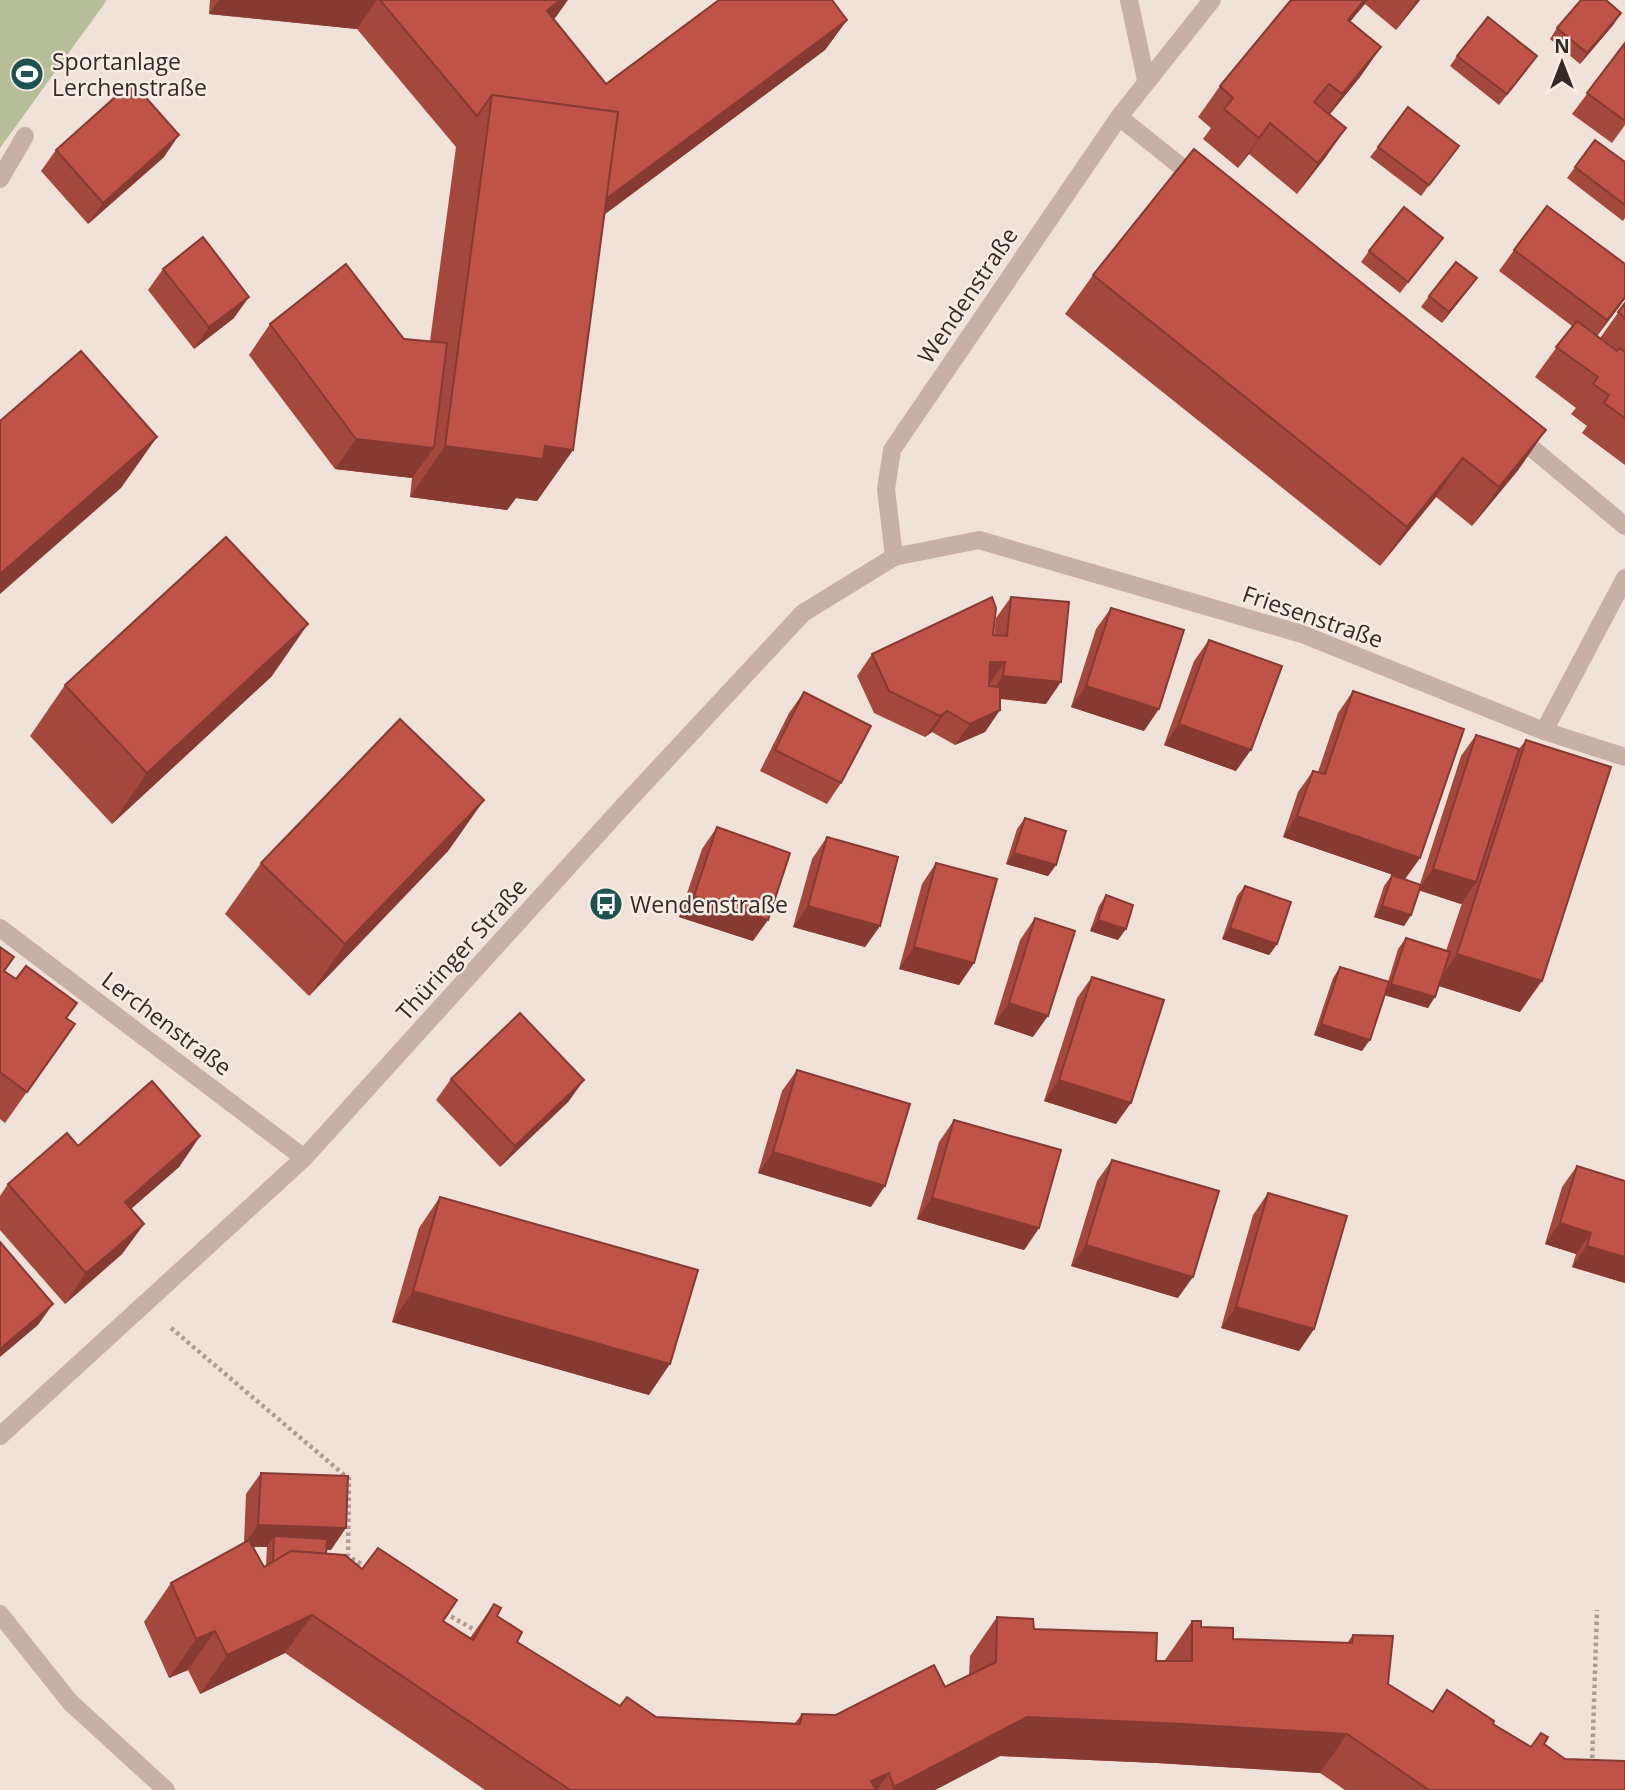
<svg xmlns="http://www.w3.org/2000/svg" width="1625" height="1790" font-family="'Open Sans',sans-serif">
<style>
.green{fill:#b7be9a}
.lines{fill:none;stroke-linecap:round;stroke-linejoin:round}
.path{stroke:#b29a90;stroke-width:4.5;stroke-dasharray:3.5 3.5;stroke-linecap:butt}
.service{stroke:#c7b0a6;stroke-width:18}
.minor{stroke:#c7b0a6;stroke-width:18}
.wall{fill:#a4473d;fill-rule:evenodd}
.shaded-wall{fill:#863a32}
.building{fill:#bf5347;stroke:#863a32;stroke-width:2}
.labels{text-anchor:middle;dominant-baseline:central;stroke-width:5;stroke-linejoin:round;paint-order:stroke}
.poi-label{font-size:23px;fill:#332926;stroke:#f8ece5;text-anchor:start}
.street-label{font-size:23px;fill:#332926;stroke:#f8ece5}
</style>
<rect width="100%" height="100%" fill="#f0e2d9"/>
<path class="green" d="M0,0h107l-107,148z"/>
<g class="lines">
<g class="path">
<path d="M171,1328l178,151 -1,77 20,12"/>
<path d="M445,1613l35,20"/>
<path d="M1592,1765l5,-155"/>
</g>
<g class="service">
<path d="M1119,117l79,63"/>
<path d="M1515,434l110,92"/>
</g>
<g class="minor">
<path d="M1129,0l17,80"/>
<path d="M0,179l25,-43"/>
<path d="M894,557l-8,-68 6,-39 227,-333 93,-117"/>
<path d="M1544,731l81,-153"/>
<path d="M0,928l304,230"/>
<path d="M0,1436l304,-278 323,-356 176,-189 91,-56 85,-17 323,94 242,97 81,26"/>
<path d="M0,1614l70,88 96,88"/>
</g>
</g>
<g class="wall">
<path d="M210,0h357l-14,19 53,65 241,-64 -22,30 -221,165 -31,235 -36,51 -21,-3 -9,12 -97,-13 2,-19 -77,-9 -86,-114 21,-31 160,17 26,-194 -99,-118 -148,-15z"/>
<path d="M1291,0h129l-24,30 -31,-26 -15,17 31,26 -21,30 -30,37 16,14 -21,30 -28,36 -48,-40 -11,14 -35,-29 8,-11 -13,-11 22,-31z"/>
<path d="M1614,24l-34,40 -30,-25 7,-11z"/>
<path d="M1625,43v82l-13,18 -40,-29z"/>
<path d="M1457,56l73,10 -31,39 -49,-39z"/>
<path d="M1595,140l30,22v56l-2,3 -56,-43z"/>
<path d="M1459,146l-38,50 -51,-39 8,-10z"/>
<path d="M56,150l108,7 -76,67 -47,-53z"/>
<path d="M1443,238l-43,55 -39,-31 8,-11z"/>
<path d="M1514,250l111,49 -28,37 3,2 25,-35v162l-43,-32 5,-7 -16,-12 5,-6 -41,-31 37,-51 -73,-55z"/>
<path d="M163,269l71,49 -40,31 -46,-59z"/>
<path d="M1093,275l426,194 -47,57 -36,-29 -56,69 -315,-252z"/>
<path d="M1477,278l-35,45 -21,-16 8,-11z"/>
<path d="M1011,597l35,107 -46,-5v11l-15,22 -30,13 -23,-13 -7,5 -51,-24 -17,-37 15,-22 122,-18 2,-18z"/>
<path d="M1111,608l33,123 -73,-24 25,-78z"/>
<path d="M1209,640l27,131 -72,-26 30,-84z"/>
<path d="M272,676l-160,148 -82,-88 35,-51z"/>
<path d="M1353,691l67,167 -15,21 15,5 41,-128 15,-21 43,14 7,-9 -6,272 -81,-26 -11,22 -43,-13 -23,56 -48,-16 19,-57 7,-11 48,15 10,-33 8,-11 40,13 16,-48 -1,1 -42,-14 -8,25 -7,11 -30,-9 10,-31 8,-11 10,3 -119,-41 15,-45 15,-21 5,1 20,-59z"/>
<path d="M804,692l37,91 -14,21 -67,-33 29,-58z"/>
<path d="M484,800l-36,51 -139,145 -84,-82 36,-51z"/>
<path d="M1025,818l31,47 -8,11 -42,-12 11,-35z"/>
<path d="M717,827l36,114 -74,-24 23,-68z"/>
<path d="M827,837l53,89 -15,21 -72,-20 19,-68z"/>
<path d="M936,863l38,100 -15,22 -60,-16 23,-85z"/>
<path d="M1245,886l32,58 -8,11 -47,-16 15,-43z"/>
<path d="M1106,895l12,45 -28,-9 9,-25z"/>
<path d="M1035,918l-2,119 -39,-13 26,-84z"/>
<path d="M0,947l4,24 71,53 -70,99 -5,-4z"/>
<path d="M1092,977l24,147 -72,-23 33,-103z"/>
<path d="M797,1070l74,137 -113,-34 24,-82z"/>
<path d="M451,1079l118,22 -69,66 -64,-67z"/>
<path d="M954,1120l85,108 -15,22 -107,-31 22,-77z"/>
<path d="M200,1136l-21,31 -48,42 13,15 -22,30 -57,50 -65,-74v-34l8,-12 70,-38z"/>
<path d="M1112,1160l66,138 -107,-32 26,-85z"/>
<path d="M1577,1166l48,117 -53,-16 4,-13 -31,-10 17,-57z"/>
<path d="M1268,1193l46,136 -15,22 -78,-23 32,-113z"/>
<path d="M440,1197l209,198 -257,-73 27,-94z"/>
<path d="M261,1473l70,77h-4l-1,4 36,15 108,69 24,-34 3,12 20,26 103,64 36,11 139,6 7,-9 34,1 109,-28 24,-12 1,-19 27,-39 37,12 122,32h9v-1l27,-39 9,6 32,12 114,4 6,-8 35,49 44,27 15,-21 46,34 38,23 13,-3 21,15 60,31h-280l-25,-17 -163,-10 -157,-7 -65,34h-450l-200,-137 -85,41 -12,-24 -19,8 -25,-56 27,-39 73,-40 2,-49zM253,1547h14l-1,19 -2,1z"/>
</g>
<g class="shaded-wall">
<path d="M219,0h158l-20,29 -148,-15z"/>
<path d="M560,0h8l-12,17 -31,24 22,-30z"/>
<path d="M1364,0h4l-41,50 21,-30z"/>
<path d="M1417,0h3l-24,30z"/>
<path d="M1621,13l-7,11 -34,40 7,-11z"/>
<path d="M847,20l-22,30 -254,189 22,-30z"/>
<path d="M1381,47l-21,30 -39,48 21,-31z"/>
<path d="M1270,123l-21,31 -11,14 21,-30z"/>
<path d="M1346,128l-21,30 -28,36 21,-31z"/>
<path d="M179,135l-15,22 -76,67 15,-21z"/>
<path d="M1477,278l-8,11 -27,34 7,-11z"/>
<path d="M249,297l-15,21 -40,31 15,-22z"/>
<path d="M1625,297v2l-32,42 14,-21z"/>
<path d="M1546,430l-27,39 -47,57 27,-39z"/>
<path d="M157,437l-36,51 -121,106v-20z"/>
<path d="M356,439l78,9 -22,30 -77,-9z"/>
<path d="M445,446h100l28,4 -36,51 -21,-3 -9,12 -97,-13z"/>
<path d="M1463,458l-27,39 -56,69 27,-39z"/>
<path d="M308,624l-36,52 -160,148 35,-51z"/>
<path d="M990,662h15l-15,21h-15z"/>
<path d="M1003,676l58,6 -15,22 -58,-7z"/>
<path d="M1086,686l73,23 -15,22 -73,-24z"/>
<path d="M1000,710l-15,22 -30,13 15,-21z"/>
<path d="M947,711l-15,21 -7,5 15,-21z"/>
<path d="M1179,724l72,26 -15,21 -72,-26z"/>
<path d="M484,800l-36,51 -139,145 36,-52z"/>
<path d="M1297,816l123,42 -15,21 -122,-42z"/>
<path d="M1014,853l42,12 -8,11 -42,-12z"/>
<path d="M1433,869l43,13 -15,22 -43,-14z"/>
<path d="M694,896l74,24 -15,21 -74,-24z"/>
<path d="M808,906l72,20 -15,21 -72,-20z"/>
<path d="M1382,906l29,9 -7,11 -30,-9z"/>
<path d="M1098,920l28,9 -8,11 -28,-9z"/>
<path d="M1230,928l47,16 -8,11 -47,-16z"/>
<path d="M914,947l60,16 -15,22 -60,-16z"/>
<path d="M1457,954l85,27 -22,31 -84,-27z"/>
<path d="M1391,984l44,13 -7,11 -44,-13z"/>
<path d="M1009,1003l39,13 -15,21 -39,-13z"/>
<path d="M1321,1024l49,16 -8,11 -48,-16z"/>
<path d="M584,1080l-15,21 -69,66 15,-21z"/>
<path d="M1059,1080l72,23 -15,21 -72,-23z"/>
<path d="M200,1136l-21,31 -76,66 22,-31z"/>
<path d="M773,1152l112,34 -14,21 -113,-34z"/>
<path d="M932,1198l107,30 -15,22 -107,-31z"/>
<path d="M1560,1223l31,10 -15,21 -31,-10z"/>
<path d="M144,1224l-22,30 -57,50 21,-31z"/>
<path d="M1086,1245l107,32 -15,21 -107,-32z"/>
<path d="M1587,1246l38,11v26l-53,-16z"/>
<path d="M413,1291l257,73 -21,31 -257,-73z"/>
<path d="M53,1304l-15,21 -38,32v-8z"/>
<path d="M1236,1307l78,22 -15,22 -78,-23z"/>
<path d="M258,1525l88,3 -15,22 -57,-3v-11l-7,11 -24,-1z"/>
<path d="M312,1615l-27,38 -85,41 27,-39z"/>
<path d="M215,1631l-27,39 -19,8 27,-39z"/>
<path d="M1027,1717l157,7 163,10 -27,39 -163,-10 -157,-7 -65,34h-43l2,-3z"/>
<path d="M889,1773l-12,17h-13l7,-9z"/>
</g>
<g class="building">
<path d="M380,0h180l-13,11 59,73 113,-84h113l15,20 -241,179 12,-87 -126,-17 -15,21z"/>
<path d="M1291,0h73l-16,20 33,27 -39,47 -13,-10 -15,18 32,26 -28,35 -48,-40 -11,15 -35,-29 9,-11 -13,-12z"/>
<path d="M1581,0h25l15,13 -34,40 -30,-25z"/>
<path d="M1488,17l49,39 -30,38 -50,-38z"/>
<path d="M1625,43v78l-38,-28z"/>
<path d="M132,82l47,53 -76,68 -47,-53z"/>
<path d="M492,95l126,17 -45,338 -28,-4 -2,13 -98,-13z"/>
<path d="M1408,107l51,39 -30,39 -51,-38z"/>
<path d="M1595,140l30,22v43l-50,-38z"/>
<path d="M1194,149l352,281 -47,57 -36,-29 -56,69 -314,-252z"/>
<path d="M1547,206l78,58v33l-18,23 -93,-70z"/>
<path d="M1404,207l39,31 -35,44 -39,-31z"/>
<path d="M203,237l46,60 -40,30 -46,-58z"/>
<path d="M1456,262l21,16 -28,34 -20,-16z"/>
<path d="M346,264l58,75 43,4 -13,105 -78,-9 -86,-115z"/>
<path d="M1625,303v15l-7,-6z"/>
<path d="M1577,321l40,30 3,-3 5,4v66l-21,-15 5,-8 -16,-11 5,-7 -42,-30z"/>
<path d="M81,351l76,86 -157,137v-153z"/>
<path d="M226,537l82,87 -161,149 -82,-88z"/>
<path d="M992,597l4,11 -3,27 14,1 4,-39 58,5 -8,80 -58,-6 2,-14h-15l-1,24 11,1v23l-30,14 -23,-13 -7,5 -51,-25 -17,-37z"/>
<path d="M1111,608l73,22 -25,79 -73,-23z"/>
<path d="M1209,640l73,26 -31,84 -72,-26z"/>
<path d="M1353,691l111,38 -44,129 -123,-42 16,-45 12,3z"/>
<path d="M804,692l67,34 -30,57 -66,-33z"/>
<path d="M400,719l84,81 -139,144 -84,-81z"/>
<path d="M1476,735l43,14 -43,133 -43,-13z"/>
<path d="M1526,740l85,27 -69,214 -85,-27z"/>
<path d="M1025,818l41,13 -10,34 -42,-12z"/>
<path d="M717,827l73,26 -22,67 -74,-24z"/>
<path d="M827,837l71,20 -18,69 -72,-20z"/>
<path d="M936,863l61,16 -23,84 -60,-16z"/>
<path d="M1392,875l29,10 -10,30 -29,-9z"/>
<path d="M1245,886l46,16 -14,42 -47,-16z"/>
<path d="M1106,895l27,10 -7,24 -28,-9z"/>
<path d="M1035,918l40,13 -27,85 -39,-13z"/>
<path d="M1406,938l44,14 -15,45 -44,-13z"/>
<path d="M0,947l14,10 -10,14 12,8 10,-13 51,37 -11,15 9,6 -48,68 -27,-20z"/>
<path d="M1340,967l49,15 -19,58 -49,-16z"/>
<path d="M1092,977l72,23 -33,103 -72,-23z"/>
<path d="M520,1013l64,67 -69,66 -64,-67z"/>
<path d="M797,1070l113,34 -25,82 -112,-34z"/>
<path d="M152,1081l48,55 -75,66 19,22 -58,49 -78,-89 59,-51 11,13z"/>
<path d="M954,1120l107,30 -22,78 -107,-30z"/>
<path d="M1112,1160l107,31 -26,86 -107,-32z"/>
<path d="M1577,1166l48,15v76l-38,-11 4,-13 -31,-10z"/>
<path d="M1268,1193l79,23 -33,113 -78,-22z"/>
<path d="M440,1197l258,73 -28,94 -257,-73z"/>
<path d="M0,1242l53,62 -53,45z"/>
<path d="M261,1473l87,3 -2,52 -88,-3z"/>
<path d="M274,1536l53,3 -1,15 -35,-3 -18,11z"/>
<path d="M249,1540l15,27 27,-16 54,4 17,14 16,-21 79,52 -14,21 30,19 21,-36 7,4 -4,8 25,16 -5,10 103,64 7,-9 29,20 144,7 2,-10 34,1 98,-50 11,22 51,-25 1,-45 36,2 1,10 123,4 -1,28h36v-40h9v6l32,1v11l119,4 1,-8 40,1 -5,48 45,28 14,-22 47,31 -1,3 38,23 10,-14 7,4 -4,7 21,15 60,2v29h-196l-82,-56 -163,-10 -157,-7 -133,70 -5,-14 -18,8 5,9h-306l-258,-175 -85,40 -12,-24 -19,8 -25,-56z"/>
</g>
<defs>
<symbol id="stadium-disc" viewBox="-11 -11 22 22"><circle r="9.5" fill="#1e524e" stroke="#f8ece5"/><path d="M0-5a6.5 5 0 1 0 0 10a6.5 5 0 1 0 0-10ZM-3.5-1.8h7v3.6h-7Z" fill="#fff"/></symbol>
<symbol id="bus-disc" viewBox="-11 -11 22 22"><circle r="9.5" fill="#1e524e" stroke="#f8ece5"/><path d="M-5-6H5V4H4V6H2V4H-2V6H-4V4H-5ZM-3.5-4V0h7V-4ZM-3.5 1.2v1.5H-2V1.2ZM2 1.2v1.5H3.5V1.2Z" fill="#fff"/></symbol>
</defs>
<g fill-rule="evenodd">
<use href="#stadium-disc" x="8" y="55" width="38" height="38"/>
<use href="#bus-disc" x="587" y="885" width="38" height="38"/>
</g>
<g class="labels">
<g class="poi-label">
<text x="52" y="61">Sportanlage<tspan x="52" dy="26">Lerchenstraße</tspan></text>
<text x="630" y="904">Wendenstraße</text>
</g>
<g class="street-label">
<text transform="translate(967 295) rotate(-56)">Wendenstraße</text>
<text transform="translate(1313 616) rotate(19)">Friesenstraße</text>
<text transform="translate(461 949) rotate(-48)">Thüringer Straße</text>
<text transform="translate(167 1023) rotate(37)">Lerchenstraße</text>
</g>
</g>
<g transform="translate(1562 63)" stroke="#f8ece5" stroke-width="5" paint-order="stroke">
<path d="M0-5L12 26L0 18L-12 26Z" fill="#332926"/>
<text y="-10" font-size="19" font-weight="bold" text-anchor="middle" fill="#332926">N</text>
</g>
</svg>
